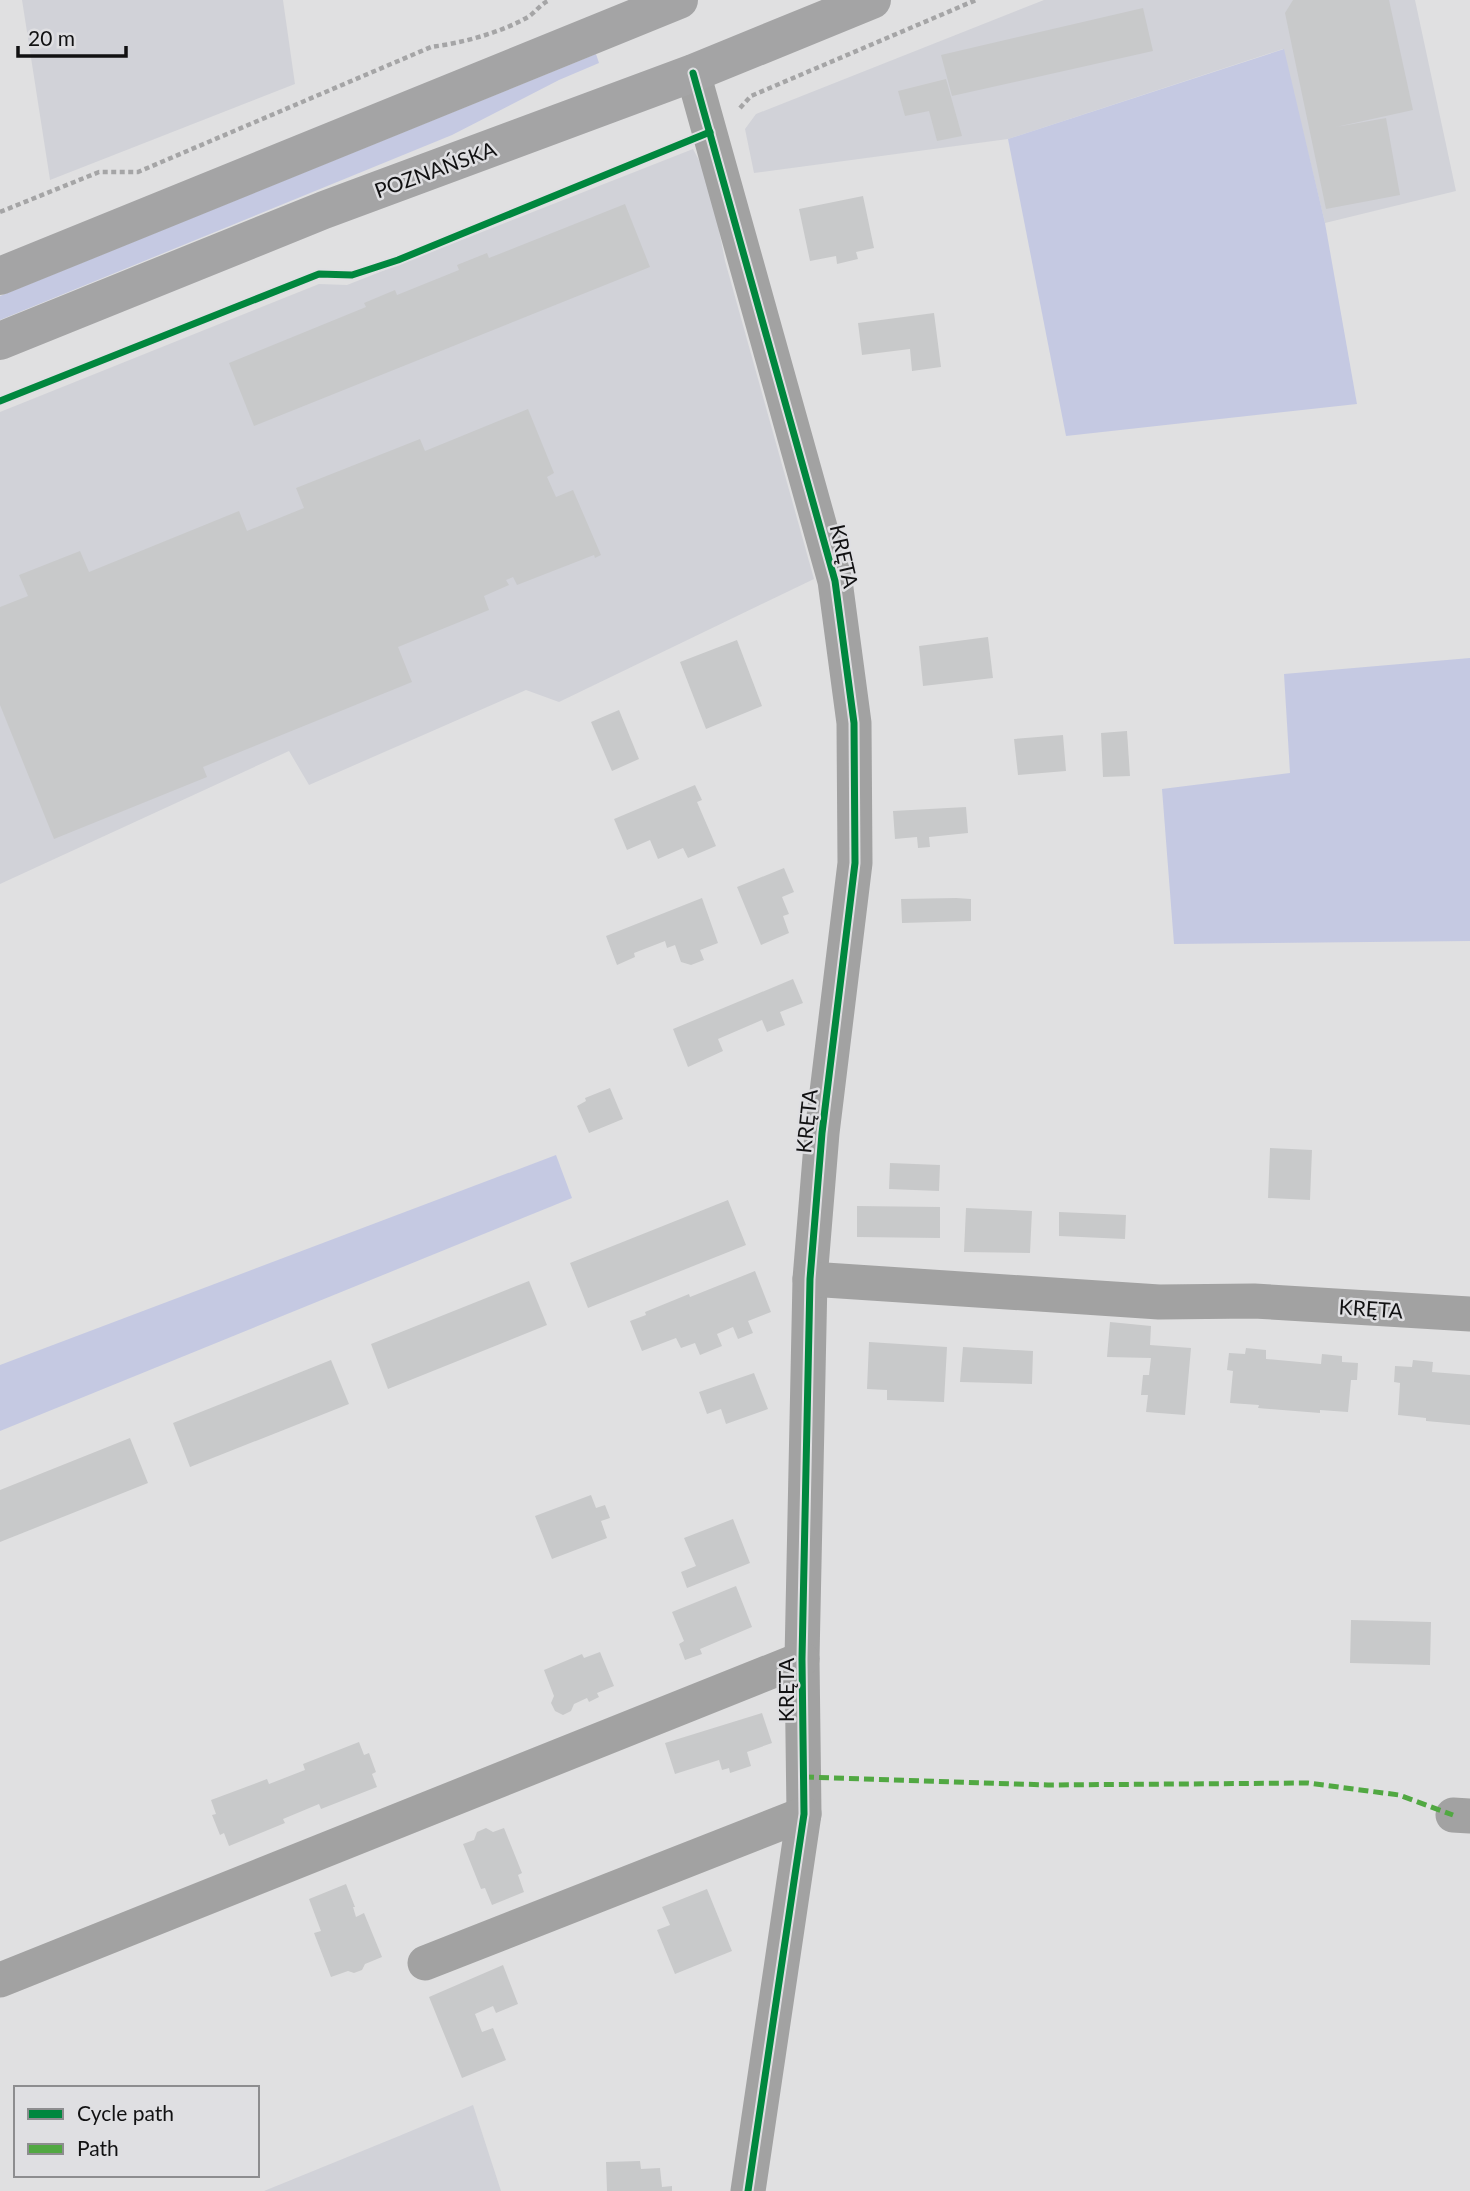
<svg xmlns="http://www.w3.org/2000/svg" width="1470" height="2191" font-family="Lato,sans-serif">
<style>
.built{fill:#d1d2d8}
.green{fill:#c5c9e2}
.building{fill:#c8c9ca}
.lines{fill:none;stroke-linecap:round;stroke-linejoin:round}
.path{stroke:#a5a5a6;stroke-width:4.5;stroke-dasharray:5 3.5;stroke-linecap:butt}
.minor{stroke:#a2a2a2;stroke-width:35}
.major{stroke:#a4a4a5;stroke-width:38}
.quiet{stroke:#51a842;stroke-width:5;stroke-dasharray:10 5;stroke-linecap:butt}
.cycleway-casing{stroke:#dfdfe2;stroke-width:11}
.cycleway{stroke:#00873e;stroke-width:7}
.labels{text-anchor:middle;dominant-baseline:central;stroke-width:5;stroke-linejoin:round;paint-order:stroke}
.street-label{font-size:21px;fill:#111112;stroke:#dfdfe2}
</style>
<rect width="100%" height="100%" fill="#e0e0e1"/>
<g class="built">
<path d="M22,0h261l12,84 -245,96z"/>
<path d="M1044,0h371l41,191 -131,32 -42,-174 -275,90 -254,34 -9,-44 11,-15z"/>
<path d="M693,149l16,30 16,82 89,318 -255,123 -33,-12 -217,95 -20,-34 -289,133v-472l319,-128 28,1z"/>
<path d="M473,2105l28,86h-237l135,-55z"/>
</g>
<g class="green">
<path d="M1284,49l41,174 32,181 -291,32 -58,-297z"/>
<path d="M596,54l3,9 -40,17 -107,55 -452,185v-24z"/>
<path d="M1470,658v283l-296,3 -12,-155 128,-16 -6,-99z"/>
<path d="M556,1155l16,43 -572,233v-66z"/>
</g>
<g class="building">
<path d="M1293,0h96l24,110 -77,17 50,-9 14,77 -74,14 -41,-196z"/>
<path d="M1143,8l10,43 -201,45 -11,-41z"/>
<path d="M946,79l16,57 -25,5 -8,-30 -24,5 -7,-25z"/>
<path d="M863,196l11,52 -18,4 2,7 -21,5 -1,-8 -26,5 -11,-52z"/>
<path d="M625,204l25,63 -396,159 -25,-63 137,-56 -2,-4 31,-13 2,5 62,-25 -2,-5 30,-12 2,5z"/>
<path d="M934,313l7,54 -29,4 -2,-22 -48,6 -4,-32z"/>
<path d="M528,409l26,64 -7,4 9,20 17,-7 28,65 -6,3 -1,-3 -77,30 -4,-8 -7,3 3,5 -25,11 5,14 -91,37 14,35 -209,85 4,10 -153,62 -54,-134v-98l28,-11 -9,-21 61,-24 9,21 150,-61 8,20 57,-23 -8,-20 124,-49 5,12z"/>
<path d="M988,637l5,41 -70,8 -4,-40z"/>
<path d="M737,640l25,66 -56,23 -26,-67z"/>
<path d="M619,710l20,49 -27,12 -21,-49z"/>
<path d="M1127,731l3,45 -27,1 -2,-44z"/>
<path d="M1063,735l3,36 -48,4 -4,-36z"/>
<path d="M695,785l7,15 -5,2 19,44 -28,12 -5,-10 -25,11 -8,-19 -23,10 -13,-31z"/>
<path d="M966,807l2,26 -39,4 1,10 -12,1 -1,-11 -22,2 -2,-28z"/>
<path d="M784,868l10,24 -12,5 7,17 -6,2 6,17 -28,12 -24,-58z"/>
<path d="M702,898l16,45 -18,7 4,10 -13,5 -10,-3 -6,-17 -8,3 -2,-7 -31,12 1,4 -18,8 -11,-29z"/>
<path d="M956,898l15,1v22l-69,2 -1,-24z"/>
<path d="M793,979l10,24 -23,9 5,13 -18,7 -5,-12 -44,19 5,12 -35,16 -15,-38z"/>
<path d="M610,1088l13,31 -34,14 -12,-27 9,-5 -1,-3z"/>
<path d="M1270,1148l42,2 -2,50 -42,-2z"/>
<path d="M890,1163l50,2 -1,26 -50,-2z"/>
<path d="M728,1200l18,45 -158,63 -18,-45z"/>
<path d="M857,1206l83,1v31l-83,-1z"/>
<path d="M966,1208l66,3 -2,42 -66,-1z"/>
<path d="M1059,1212l67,3 -1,24 -66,-3z"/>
<path d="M755,1271l16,41 -23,9 5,12 -15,6 -5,-12 -16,7 5,12 -22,9 -5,-12 -14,5 -5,-10 -34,13 -12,-30 16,-6 -1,-3 44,-18 1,3z"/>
<path d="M529,1281l18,44 -159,64 -17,-45z"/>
<path d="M1110,1322l41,4 -1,19 41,3 -6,67 -39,-3 2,-17h-7l2,-20h6l2,-17 -44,-1z"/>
<path d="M869,1342l78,5 -3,55 -57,-2v-10l-20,-1z"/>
<path d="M963,1347l70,4 -1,33 -72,-2z"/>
<path d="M1246,1348l20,2v9l55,5 1,-10 20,2v6l16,1 -1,17h-6l-3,32 -28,-2v3l-62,-5 1,-3 -29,-2 3,-32 -6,-1 2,-17 16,1z"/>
<path d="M331,1360l18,44 -159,63 -17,-44z"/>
<path d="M1413,1360l20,2 -1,10 38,3v50l-44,-4v-3l-28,-3 2,-32 -6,-1 1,-16 17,1z"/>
<path d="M754,1373l14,36 -42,15 -5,-15 -14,5 -8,-22z"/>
<path d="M130,1438l18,45 -148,59v-52z"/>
<path d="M591,1495l5,13 9,-3 5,13 -9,3 6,17 -55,21 -17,-43z"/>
<path d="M733,1519l17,44 -63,25 -6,-16 15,-6 -12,-28z"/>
<path d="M736,1586l16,41 -52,22 2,5 -17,6 -6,-16 5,-3 -12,-29z"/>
<path d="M1351,1620l80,2 -1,43 -80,-2z"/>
<path d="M600,1652l14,34 -17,7 2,4 -10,5 -2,-4 -13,6 -3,7 -8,4 -8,-4 -4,-8 3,-7 -10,-26 38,-16 2,4z"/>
<path d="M762,1713l10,30 -25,9 4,14 -21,7 -1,-5 -7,2 -3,-10 -44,14 -10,-31z"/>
<path d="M359,1742l5,13 5,-2 7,19 -4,2 5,13 -56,22 -2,-5 -36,15 2,4 -56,23 -5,-13 -4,2 -8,-20 4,-1 -5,-14 56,-21 2,5 36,-14 -2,-6z"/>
<path d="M486,1828l7,4 11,-4 18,45 -4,2 6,17 -32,13 -7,-17 -4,1 -18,-45 11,-4 3,-8z"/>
<path d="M346,1884l9,23h-2l3,10 8,-4 18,44 -17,7 -3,6 -8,3 -6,-2 -17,6 -17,-44 7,-2 -12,-32z"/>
<path d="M707,1889l25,62 -57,23 -18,-44 13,-5 -8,-18z"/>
<path d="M503,1965l15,39 -22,9 -3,-7 -18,8 7,18 11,-4 13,32 -44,18 -33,-81z"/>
<path d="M640,2161l1,8 19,-1 2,19 10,-1v5h-65l-1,-29z"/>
</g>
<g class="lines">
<g class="path">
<path d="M740,108l11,-12 225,-96"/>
<path d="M0,212l99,-40h39l293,-125c31,-4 69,-14 97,-30 8,-5 12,-13 22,-17"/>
</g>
<g class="minor">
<path d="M693,73l142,508 19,142 1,140 -33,270 -12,146 -8,380 2,155 -56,377"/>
<path d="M810,1279l349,23 95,-1 216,13"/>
<path d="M1453,1815l17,1"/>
<path d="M425,1963l379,-149"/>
<path d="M0,1980l802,-321"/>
</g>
<g class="major">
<path d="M0,276l679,-276"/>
<path d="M0,341l324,-131 369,-137 179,-73"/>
</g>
<path class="quiet" d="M804,1777l244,8 260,-2 91,12 54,20"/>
<defs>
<g id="cycleway">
<path d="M693,73l142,508 19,142 1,140 -33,270 -12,146 -8,380 2,155 -56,377"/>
<path d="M0,401l319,-127 33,1 46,-15 312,-128"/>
</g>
</defs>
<use href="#cycleway" class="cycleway-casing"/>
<use href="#cycleway" class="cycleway"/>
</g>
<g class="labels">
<g class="street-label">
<text transform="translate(435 169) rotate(-20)">POZNAŃSKA</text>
<text transform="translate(845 556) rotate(77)">KRĘTA</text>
<text transform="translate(806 1121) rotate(-84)">KRĘTA</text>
<text transform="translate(1371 1308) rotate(4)">KRĘTA</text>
<text transform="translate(785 1690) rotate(-90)">KRĘTA</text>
</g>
</g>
<rect x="14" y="2086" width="245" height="91" fill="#dfdfe2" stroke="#8d8d8f" stroke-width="2"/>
<rect x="28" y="2109" width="35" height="10" fill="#00873e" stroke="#8d8d8f" stroke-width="2"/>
<text x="77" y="2121" font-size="21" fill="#111112">Cycle path</text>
<rect x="28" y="2144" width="35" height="10" fill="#51a842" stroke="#8d8d8f" stroke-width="2"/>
<text x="77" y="2156" font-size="21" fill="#111112">Path</text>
<path d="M18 46v10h108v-10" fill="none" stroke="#111112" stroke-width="3.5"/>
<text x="28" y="46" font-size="21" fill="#111112" stroke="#dfdfe2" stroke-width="5" paint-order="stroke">20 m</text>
</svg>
